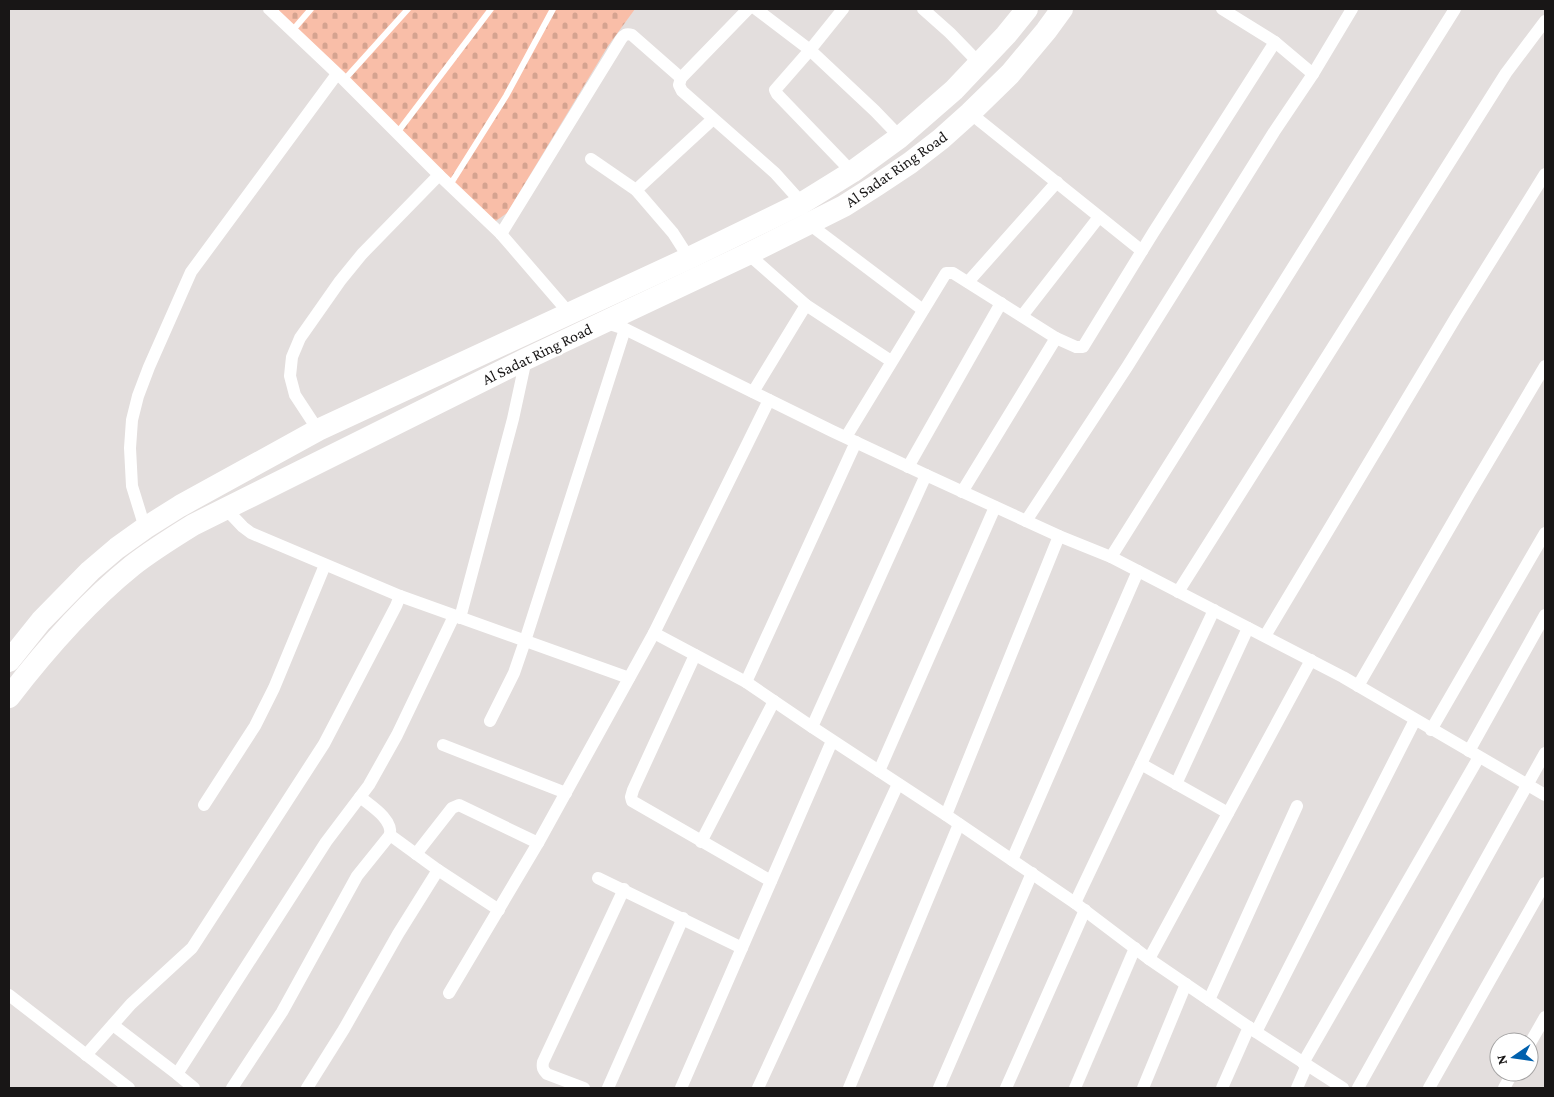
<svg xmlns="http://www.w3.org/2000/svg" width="1554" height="1097" font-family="'Crimson Pro',serif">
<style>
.cemetery{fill:url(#cemetery-stones)}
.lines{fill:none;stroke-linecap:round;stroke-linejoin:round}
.lane{stroke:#fff;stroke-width:6}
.street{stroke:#fff;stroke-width:12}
.highway{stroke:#fff;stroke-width:22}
.labels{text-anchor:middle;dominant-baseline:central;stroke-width:5;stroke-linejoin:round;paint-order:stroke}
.street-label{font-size:16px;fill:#181616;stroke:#fff}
</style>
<defs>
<pattern id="cemetery-stones" width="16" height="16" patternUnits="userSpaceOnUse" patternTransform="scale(1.25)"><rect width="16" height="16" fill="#f9bea8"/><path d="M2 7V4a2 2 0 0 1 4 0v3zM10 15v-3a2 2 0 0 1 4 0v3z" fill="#d5a390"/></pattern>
</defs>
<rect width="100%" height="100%" fill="#e3dedd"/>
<path class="cemetery" d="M277,9h358l-27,37 -101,167 -14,10z"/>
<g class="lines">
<g class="lane">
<path d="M292,31l19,-22"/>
<path d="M344,80l64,-71"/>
<path d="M397,133l94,-124"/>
<path d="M450,185l56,-89 47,-87"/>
</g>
<g class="street">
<path d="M269,9l75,71 95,95 62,59 69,80"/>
<path d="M748,9l-67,69 -2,7 3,6 93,82 27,30"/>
<path d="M756,9l54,41 65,61 25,26"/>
<path d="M843,9l-33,41 -35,40 2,4 75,78"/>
<path d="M923,9l27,24 30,31"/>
<path d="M1222,9l53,33 38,32"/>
<path d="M970,113l172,138"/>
<path d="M591,159l45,31 37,43 16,25"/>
<path d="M636,190l77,-71"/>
<path d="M809,224l114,86"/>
<path d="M501,234l120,-195c3,-4 5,-6 11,-4l49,43"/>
<path d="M748,254l58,51 85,56"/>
<path d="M968,282l89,-100"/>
<path d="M1022,316l77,-99"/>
<path d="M604,322l21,7 207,102 94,44 133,61 52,21 232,120 202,118"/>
<path d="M753,392l53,-87"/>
<path d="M318,430l-23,-35 -5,-19 2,-19 8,-19 40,-57 22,-27 77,-79"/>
<path d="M846,437l100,-164h7l103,65 20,9h7l70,-114 122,-191"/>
<path d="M908,467l93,-164"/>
<path d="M962,492l94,-154"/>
<path d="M1026,521l101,-154 147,-235 39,-58 39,-65"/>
<path d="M145,528l-13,-42 -2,-38 2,-28 6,-24 11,-29 42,-95 146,-198"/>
<path d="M1111,557l344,-548"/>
<path d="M1178,592l328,-519 39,-52"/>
<path d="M400,596l229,82"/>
<path d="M460,618l53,-199 13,-60"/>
<path d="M654,633l92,49 66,45 134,88 129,88 74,56 107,73 87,56"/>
<path d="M1265,636l191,-319 89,-143"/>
<path d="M695,655l-62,135 -2,7 1,4 139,80"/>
<path d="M746,682l110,-240"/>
<path d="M1358,686l111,-192 76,-128"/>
<path d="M490,721l24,-48 11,-32 100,-312"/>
<path d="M812,727l114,-252"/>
<path d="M1431,730l114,-197"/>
<path d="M443,745l123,48"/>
<path d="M1469,751l76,-136"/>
<path d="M1141,764l87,49"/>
<path d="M879,771l116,-264"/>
<path d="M1176,784l72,-156"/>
<path d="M360,797c11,9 33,22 30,38l48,35 61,40"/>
<path d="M204,805l51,-79 19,-38 51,-123"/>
<path d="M946,815l113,-279"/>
<path d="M701,842l73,-141"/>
<path d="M416,854l36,-46 7,-3 79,38"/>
<path d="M1012,860l126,-289"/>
<path d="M598,878l144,70"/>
<path d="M1075,903l139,-293"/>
<path d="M1149,959l162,-299"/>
<path d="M449,993l89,-150 116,-210 115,-233"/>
<path d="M9,995l120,93"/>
<path d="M1209,1000l88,-194"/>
<path d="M113,1025l64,49 17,14"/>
<path d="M1256,1032l159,-312"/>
<path d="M1529,1045l16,-28"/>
<path d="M86,1055l45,-51 61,-56 132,-204 72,-138 4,-10 -149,-63 -8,-6 -18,-19"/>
<path d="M1303,1063l176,-306"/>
<path d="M177,1074l149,-232 43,-57 28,-50 57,-119"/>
<path d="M232,1088l50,-76 75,-136 33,-41"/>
<path d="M307,1088l37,-59 54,-95 40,-64"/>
<path d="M584,1088l-37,-14c-4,-4 -5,-6 -4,-12l81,-173"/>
<path d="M608,1088l75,-170"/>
<path d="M681,1088l151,-347"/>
<path d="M758,1088l140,-304"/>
<path d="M849,1088l110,-264"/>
<path d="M939,1088l93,-215"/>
<path d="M1006,1088l79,-178"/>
<path d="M1075,1088l60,-140"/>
<path d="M1143,1088l43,-104"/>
<path d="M1222,1088l27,-61"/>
<path d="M1297,1088l10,-23"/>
<path d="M1358,1088l187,-335"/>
<path d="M1429,1088l116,-205"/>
<path d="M1504,1088l9,-16"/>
</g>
<g class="highway">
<path d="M9,661l32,-40 49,-50 27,-23 28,-20 35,-22 138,-76 371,-172 113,-55 50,-31 48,-35 54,-47 52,-55 21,-26"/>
<path d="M9,697c37,-48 76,-93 123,-131 19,-15 40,-28 61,-41l333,-166 222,-105 96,-48 33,-21 33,-22 31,-24 29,-26 40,-39 36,-43 16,-22"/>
</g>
</g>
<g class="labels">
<g class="street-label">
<text transform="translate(896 169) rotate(-35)">Al Sadat Ring Road</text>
<text transform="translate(537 354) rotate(-26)">Al Sadat Ring Road</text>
</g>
</g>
<rect width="1554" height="1097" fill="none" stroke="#181616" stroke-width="20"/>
<g transform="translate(1514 1057) rotate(257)"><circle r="24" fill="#ffffff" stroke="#a3a2a2"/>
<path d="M0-4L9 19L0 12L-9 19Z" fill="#0060ad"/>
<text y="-8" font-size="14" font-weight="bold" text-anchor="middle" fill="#181616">N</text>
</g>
</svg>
